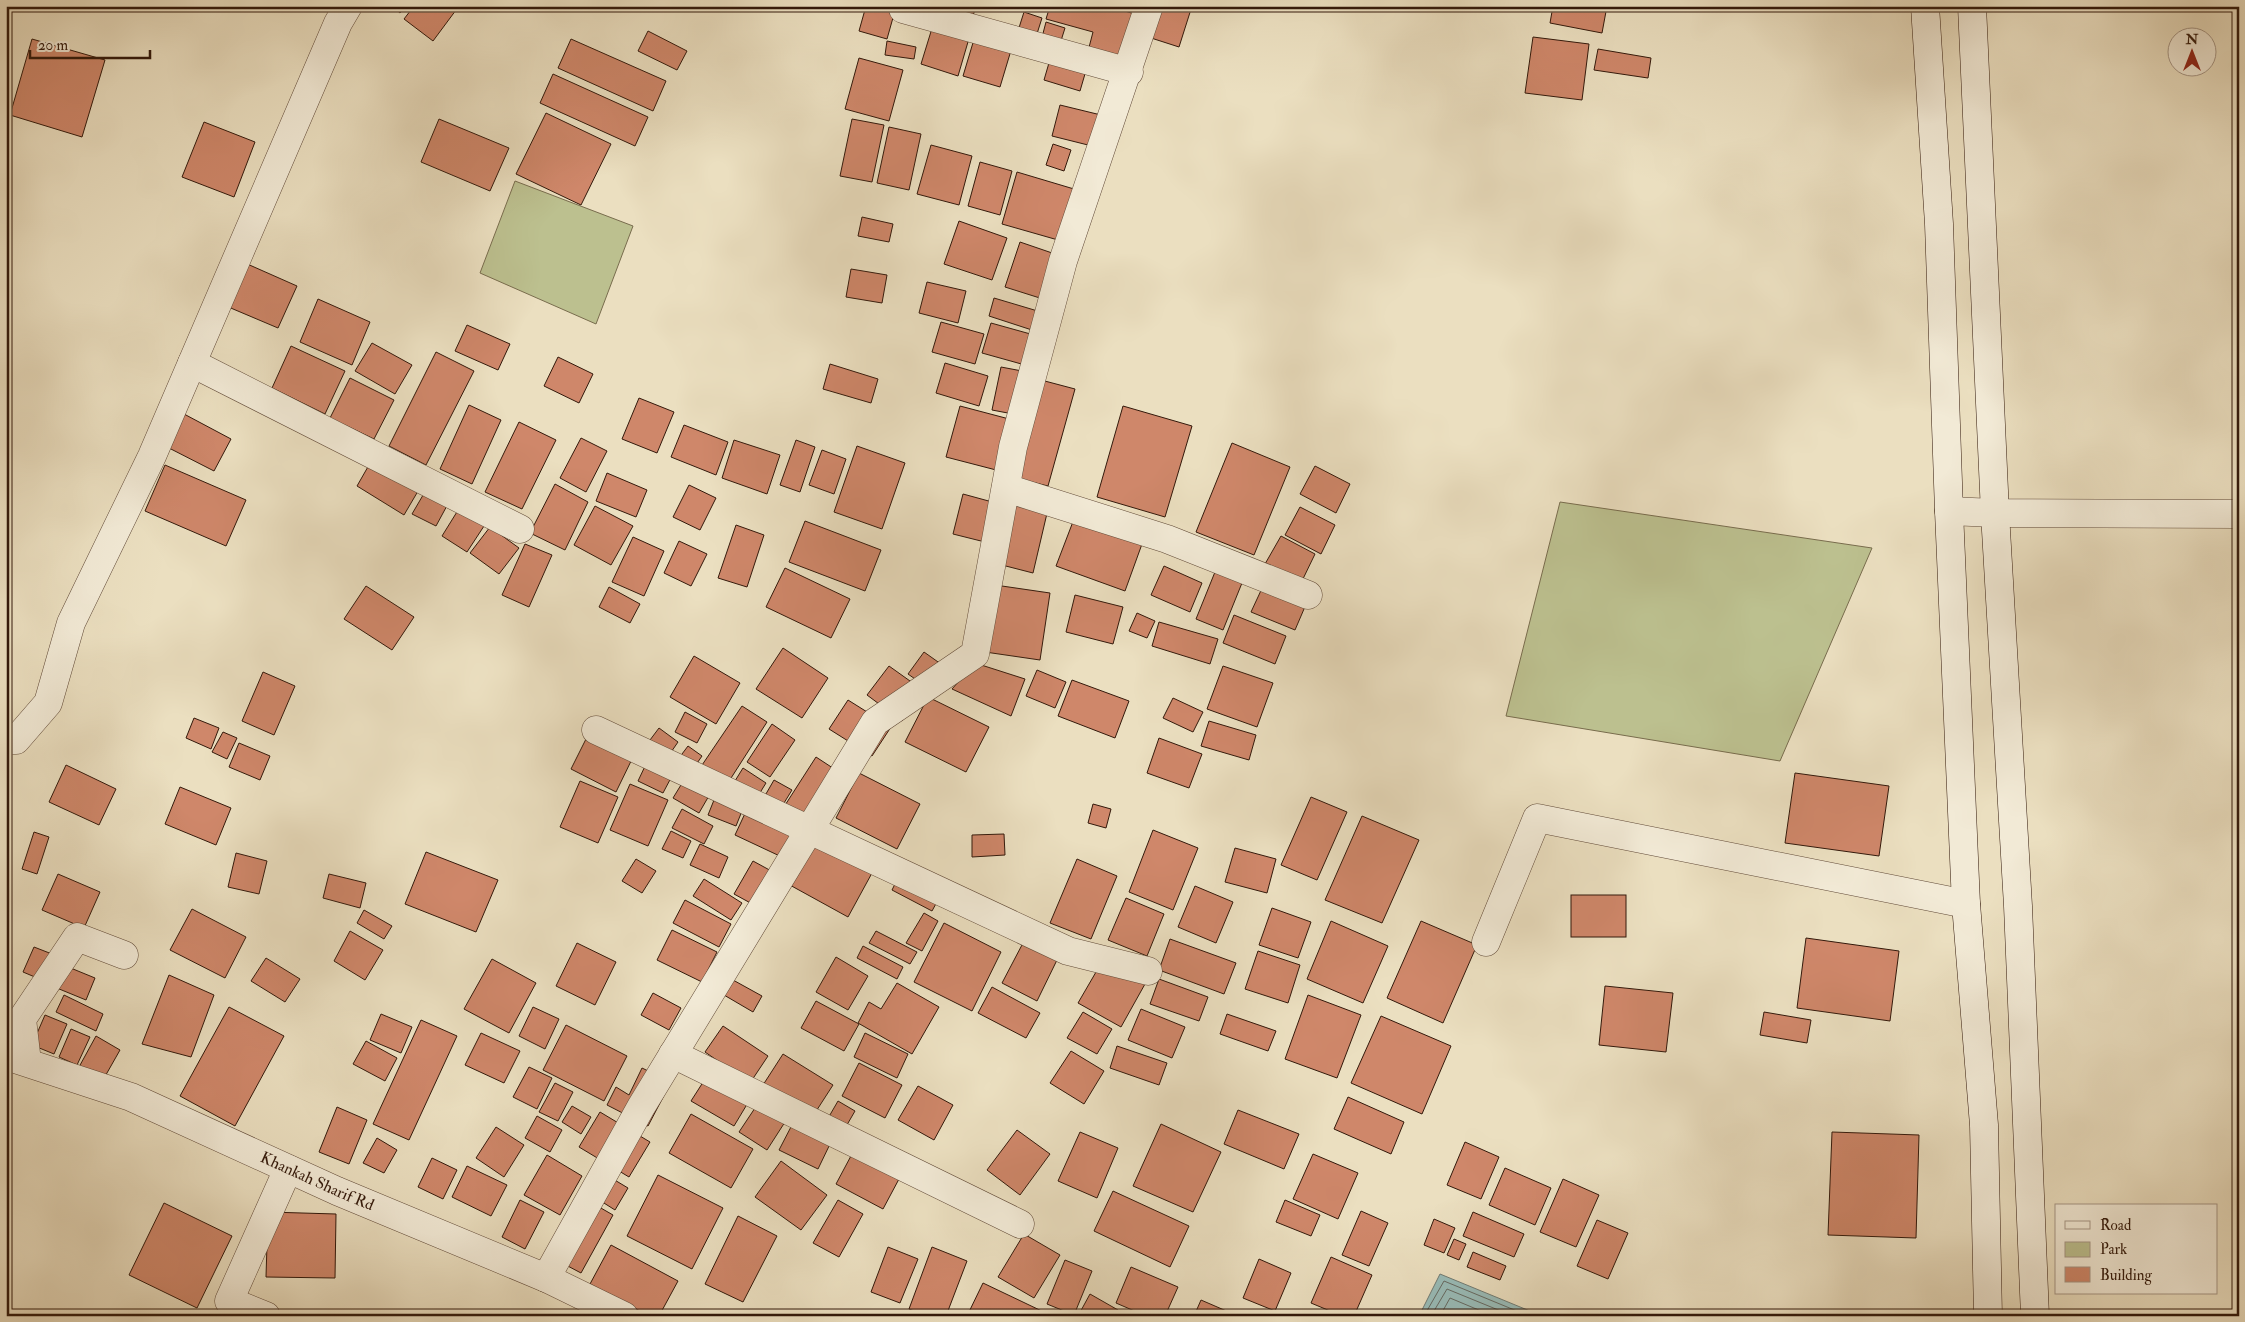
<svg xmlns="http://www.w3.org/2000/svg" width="2245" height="1322" font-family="'IM FELL Double Pica',serif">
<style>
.green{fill:#bcc08f;stroke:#786c4d}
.water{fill:#99bcb8;stroke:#707b73}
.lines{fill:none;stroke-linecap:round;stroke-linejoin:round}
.shore{stroke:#666a62;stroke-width:1}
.building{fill:#cf876a;stroke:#33190b}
.minor-casing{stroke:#614a38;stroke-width:29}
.secondary-casing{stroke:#33190b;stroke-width:29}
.minor{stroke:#f2ead6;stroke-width:28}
.secondary{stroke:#f2ead6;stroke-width:28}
.labels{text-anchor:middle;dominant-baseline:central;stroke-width:4.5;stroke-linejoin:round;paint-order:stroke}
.street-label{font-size:16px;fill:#33190b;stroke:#f2ead6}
</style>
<rect width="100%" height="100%" fill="#ebdfc0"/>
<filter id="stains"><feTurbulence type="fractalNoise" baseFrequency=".004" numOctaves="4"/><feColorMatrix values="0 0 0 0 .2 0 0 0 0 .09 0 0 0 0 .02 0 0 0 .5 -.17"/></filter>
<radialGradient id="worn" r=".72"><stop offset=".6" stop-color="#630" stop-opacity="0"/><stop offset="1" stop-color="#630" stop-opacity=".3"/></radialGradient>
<g class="green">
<path d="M515,181l118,45 -37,98 -116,-51z"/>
<path d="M1560,502l312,46 -92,213 -274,-45z"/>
</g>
<path class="water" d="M1440,1274l102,42h-123z"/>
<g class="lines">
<g class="shore">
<path d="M1424,1316l20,-35 85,35"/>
<path d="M1431,1316l16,-27 66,27"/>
<path d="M1440,1316l10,-18 43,18"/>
</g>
</g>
<g class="building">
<path d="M392,6h14l-6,7z"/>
<path d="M414,6h45l-26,35 -29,-22z"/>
<path d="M866,6l30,1 -9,32 -28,-8z"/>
<path d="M941,6h35l-3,10z"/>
<path d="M1050,6h58l30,9 -14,49 -37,-9 6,-23 -47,-13z"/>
<path d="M1157,6h35l-13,41 -31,-10z"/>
<path d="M1553,6h54l-5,27 -52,-10z"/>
<path d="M1024,12l18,6 -7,22 -18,-6z"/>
<path d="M1046,22l19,6 -6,19 -18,-6z"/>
<path d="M933,25l37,10 -12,41 -37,-12z"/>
<path d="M648,31l39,20 -10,19 -39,-19z"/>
<path d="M975,36l37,11 -12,40 -37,-11z"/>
<path d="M1533,37l56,7 -7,56 -57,-7z"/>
<path d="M32,39l73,21 -23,77 -72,-22z"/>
<path d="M571,39l95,42 -13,30 -95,-43z"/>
<path d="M887,41l29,6 -2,12 -29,-4z"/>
<path d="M1598,49l53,9 -3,20 -54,-8z"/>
<path d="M1051,56l36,11 -7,24 -36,-11z"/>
<path d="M859,58l44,12 -14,51 -44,-12z"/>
<path d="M553,74l95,43 -13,29 -95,-43z"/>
<path d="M1060,105l41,10 -9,31 -40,-10z"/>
<path d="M546,113l65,31 -30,61 -65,-31z"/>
<path d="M439,119l70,29 -19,43 -69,-29z"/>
<path d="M852,119l32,6 -12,57 -32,-6z"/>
<path d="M204,122l51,20 -21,55 -52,-20z"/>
<path d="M889,127l32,7 -12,56 -32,-7z"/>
<path d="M1053,144l18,6 -7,21 -18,-6z"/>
<path d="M931,145l41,11 -13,49 -42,-11z"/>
<path d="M980,162l32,9 -12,44 -32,-9z"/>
<path d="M1017,172l57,17 -16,51 -56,-16z"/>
<path d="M862,217l31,7 -4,18 -31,-6z"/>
<path d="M959,221l48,17 -15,42 -48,-16z"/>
<path d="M1020,242l38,13 -15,44 -38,-12z"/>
<path d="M245,263l52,23 -19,42 -52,-22z"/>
<path d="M851,269l36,6 -5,28 -36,-6z"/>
<path d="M927,282l39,9 -8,32 -39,-10z"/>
<path d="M994,298l47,14 -6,19 -46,-15z"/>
<path d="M318,299l52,23 -18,43 -52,-23z"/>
<path d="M941,322l43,12 -9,30 -43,-12z"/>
<path d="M991,323l43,12 -9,30 -43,-12z"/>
<path d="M467,325l43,19 -12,26 -43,-19z"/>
<path d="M372,343l40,22 -17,29 -40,-23z"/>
<path d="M291,346l54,25 -20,43 -53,-26z"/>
<path d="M436,352l38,19 -48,94 -37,-19z"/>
<path d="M558,357l35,17 -14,29 -35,-17z"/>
<path d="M945,363l43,13 -9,30 -43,-13z"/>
<path d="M830,364l48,15 -7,24 -48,-14z"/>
<path d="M1001,367l21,4 -9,43 -21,-4z"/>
<path d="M350,378l44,22 -20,39 -44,-21z"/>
<path d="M1041,380l34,9 -27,97 -33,-8z"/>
<path d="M639,398l35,14 -17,41 -35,-14z"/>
<path d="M469,405l32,15 -29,64 -32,-15z"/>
<path d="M960,406l53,14 -13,51 -54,-14z"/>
<path d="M1123,406l69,20 -27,91 -68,-20z"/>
<path d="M184,414l47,25 -17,32 -47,-24z"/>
<path d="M519,422l37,18 -34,69 -37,-17z"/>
<path d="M684,425l44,17 -12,33 -45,-18z"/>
<path d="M581,438l26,13 -21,41 -26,-14z"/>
<path d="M734,440l46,15 -13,39 -45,-16z"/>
<path d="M796,440l19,7 -15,45 -20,-7z"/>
<path d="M1232,443l58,24 -36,88 -58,-23z"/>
<path d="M857,446l48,17 -23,66 -48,-17z"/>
<path d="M822,450l24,9 -12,35 -25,-9z"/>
<path d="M373,458l48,28 -17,29 -47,-29z"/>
<path d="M165,465l81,35 -20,46 -81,-35z"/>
<path d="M1315,466l35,18 -14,29 -36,-19z"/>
<path d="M607,473l40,17 -11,27 -40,-16z"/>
<path d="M555,484l33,18 -23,48 -35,-17z"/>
<path d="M689,485l27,13 -16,32 -27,-13z"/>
<path d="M426,490l23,12 -13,24 -24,-12z"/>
<path d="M963,494l44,12 -10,39 -44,-11z"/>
<path d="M1014,502l34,7 -15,64 -35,-9z"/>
<path d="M595,506l38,20 -22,39 -37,-20z"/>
<path d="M460,507l26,16 -19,29 -25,-16z"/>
<path d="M1300,507l35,18 -14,29 -36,-19z"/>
<path d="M1074,519l68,25 -17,47 -69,-25z"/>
<path d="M805,521l76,29 -16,41 -76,-29z"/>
<path d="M736,525l28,10 -17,52 -29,-9z"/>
<path d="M490,527l29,21 -20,26 -29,-21z"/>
<path d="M1281,536l34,18 -14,29 -36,-19z"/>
<path d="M633,537l31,14 -20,45 -32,-14z"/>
<path d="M679,541l28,13 -16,32 -27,-13z"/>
<path d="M525,544l27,11 -23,52 -27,-12z"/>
<path d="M1164,566l38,17 -12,29 -39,-17z"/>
<path d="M1217,567l27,11 -21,52 -27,-11z"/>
<path d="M785,568l65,31 -19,39 -65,-31z"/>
<path d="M1264,584l43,18 -12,28 -44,-18z"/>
<path d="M995,585l55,8 -10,67 -55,-8z"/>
<path d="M366,586l48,31 -22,33 -48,-31z"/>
<path d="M609,587l31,17 -10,19 -31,-16z"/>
<path d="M1075,595l48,12 -10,37 -47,-12z"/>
<path d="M1137,613l18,8 -8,17 -18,-7z"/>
<path d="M1234,615l52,21 -11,28 -52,-21z"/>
<path d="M1159,622l59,17 -8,25 -58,-18z"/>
<path d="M783,648l45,30 -26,40 -46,-29z"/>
<path d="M924,652l24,17 -16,22 -24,-17z"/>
<path d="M694,656l46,27 -24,41 -46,-27z"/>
<path d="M975,663l50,16 -14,37 -59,-27z"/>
<path d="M889,666l35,25 -22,30 -35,-26z"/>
<path d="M1223,666l50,17 -16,44 -50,-18z"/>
<path d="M1037,670l29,12 -11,26 -29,-12z"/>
<path d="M263,672l32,14 -21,49 -32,-14z"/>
<path d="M1072,680l57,21 -14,37 -57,-22z"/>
<path d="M928,697l61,30 -23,45 -61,-30z"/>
<path d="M1173,698l30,14 -10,20 -30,-14z"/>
<path d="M848,700l43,27 -19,29 -43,-27z"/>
<path d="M742,706l25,16 -43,67 -26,-18z"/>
<path d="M685,712l22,12 -10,19 -22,-11z"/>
<path d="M194,718l25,10 -8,21 -25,-11z"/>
<path d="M1209,721l47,14 -7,25 -48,-14z"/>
<path d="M772,724l23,16 -25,37 -23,-15z"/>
<path d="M659,728l19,14 -11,16 -20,-14z"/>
<path d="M223,732l14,6 -10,21 -15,-7z"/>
<path d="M589,733l45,22 -18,37 -45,-23z"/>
<path d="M1159,738l43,16 -13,34 -42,-15z"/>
<path d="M239,743l31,13 -10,24 -31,-13z"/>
<path d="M688,746l14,10 -9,13 -14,-11z"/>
<path d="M816,757l29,19 -35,55 -30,-18z"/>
<path d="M647,762l26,12 -10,19 -25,-12z"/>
<path d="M66,765l50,24 -17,36 -50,-23z"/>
<path d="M743,768l23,15 -13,21 -23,-15z"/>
<path d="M859,773l61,31 -23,45 -61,-31z"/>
<path d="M1795,773l94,13 -10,70 -94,-13z"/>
<path d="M684,780l26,14 -11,19 -26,-15z"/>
<path d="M774,780l18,10 -16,26 -17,-10z"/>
<path d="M580,781l38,16 -20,46 -38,-16z"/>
<path d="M630,784l38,16 -20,46 -38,-16z"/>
<path d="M180,787l51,21 -15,37 -51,-21z"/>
<path d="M716,795l28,11 -8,20 -28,-11z"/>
<path d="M1311,797l36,15 -30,68 -36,-15z"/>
<path d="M1093,804l18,5 -5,19 -18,-5z"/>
<path d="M748,807l49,23 -13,28 -49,-23z"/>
<path d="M682,809l31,17 -9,18 -32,-16z"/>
<path d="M1362,816l57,24 -37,83 -57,-23z"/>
<path d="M1153,830l45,18 -25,62 -44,-18z"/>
<path d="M671,831l20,10 -8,17 -21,-9z"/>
<path d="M34,832l15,5 -12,37 -15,-5z"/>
<path d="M1004,834l1,21 -33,2v-22z"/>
<path d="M812,840l60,33 -24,44 -60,-33z"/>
<path d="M700,844l28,13 -9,21 -29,-13z"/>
<path d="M1235,848l41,11 -9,34 -42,-11z"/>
<path d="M426,852l72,28 -22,52 -71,-28z"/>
<path d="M236,853l31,8 -8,33 -31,-7z"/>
<path d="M636,859l20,12 -14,22 -20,-12z"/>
<path d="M1077,859l40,17 -26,63 -41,-16z"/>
<path d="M753,861l22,12 -19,33 -22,-12z"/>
<path d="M58,874l42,18 -16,36 -42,-18z"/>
<path d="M329,874l37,9 -6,25 -37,-10z"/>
<path d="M898,878l40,22 -6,11 -40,-21z"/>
<path d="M704,879l38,24 -11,17 -38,-24z"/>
<path d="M1195,886l38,16 -17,41 -38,-16z"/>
<rect x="1571" y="895" width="55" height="42"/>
<path d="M1126,898l38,16 -17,42 -39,-16z"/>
<path d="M685,900l46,24 -12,23 -46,-24z"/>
<path d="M1272,908l39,14 -13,36 -39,-13z"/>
<path d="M192,909l54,28 -21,41 -55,-28z"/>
<path d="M364,910l28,16 -8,13 -27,-16z"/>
<path d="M924,913l14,8 -16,30 -16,-8z"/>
<path d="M1331,921l57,25 -25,57 -56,-24z"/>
<path d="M1421,921l56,24 -34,78 -56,-25z"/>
<path d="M944,923l57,29 -29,59 -58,-29z"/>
<path d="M6,930l5,1 -5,14z"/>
<path d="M672,930l45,22 -15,30 -45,-22z"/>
<path d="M350,931l33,19 -18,30 -31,-19z"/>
<path d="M876,931l41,21 -7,12 -41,-21z"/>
<path d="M1806,938l93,13 -9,70 -93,-13z"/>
<path d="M1170,939l66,24 -12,31 -65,-24z"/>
<path d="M577,943l39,19 -21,43 -39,-19z"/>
<path d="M1023,943l34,17 -20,41 -35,-18z"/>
<path d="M863,946l40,21 -6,12 -40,-21z"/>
<path d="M34,947l18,7 -10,26 -19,-8z"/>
<path d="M1258,951l42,14 -12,38 -43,-14z"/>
<path d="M836,957l32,19 -20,34 -32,-18z"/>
<path d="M266,958l34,21 -15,23 -34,-21z"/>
<path d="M492,959l44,24 -27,50 -45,-24z"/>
<path d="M1103,960l42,24 -24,43 -43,-24z"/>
<path d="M56,962l39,16 -9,22 -39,-16z"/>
<path d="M169,975l45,20 -23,62 -49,-13z"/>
<path d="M1159,979l49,18 -9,24 -49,-17z"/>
<path d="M733,980l29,16 -9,16 -29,-17z"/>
<path d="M897,983l42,24 -27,47 -54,-31 11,-21 12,7z"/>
<path d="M1605,986l68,7 -7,59 -67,-7z"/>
<path d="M992,987l48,26 -14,25 -48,-25z"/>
<path d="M653,993l28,15 -12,22 -28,-15z"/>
<path d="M64,995l39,19 -7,17 -40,-19z"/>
<path d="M1308,995l53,20 -24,63 -52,-19z"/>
<path d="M816,1001l43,23 -15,27 -43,-23z"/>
<path d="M229,1007l55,29 -49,90 -55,-30z"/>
<path d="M533,1007l26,12 -14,30 -26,-13z"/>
<path d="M1141,1009l44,18 -13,31 -44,-18z"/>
<path d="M1083,1012l29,17 -15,25 -30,-16z"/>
<path d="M1764,1012l47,8 -4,23 -47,-8z"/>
<path d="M381,1014l31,13 -11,26 -31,-13z"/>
<path d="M1227,1014l49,17 -8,20 -48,-17z"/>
<path d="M45,1015l22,9 -13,30 -22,-9z"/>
<path d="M1381,1016l70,30 -29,68 -71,-31z"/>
<path d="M421,1020l36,16 -48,104 -36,-16z"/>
<path d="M566,1025l61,31 -23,45 -61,-31z"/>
<path d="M723,1026l45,30 -18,27 -45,-31z"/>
<path d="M71,1029l19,8 -13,28 -18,-8z"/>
<path d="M481,1033l39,18 -16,32 -39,-18z"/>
<path d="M865,1033l43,21 -11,24 -43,-21z"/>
<path d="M96,1036l24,14 -17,30 -24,-13z"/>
<path d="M366,1041l31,17 -12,23 -32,-17z"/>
<path d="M1117,1046l50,17 -8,22 -49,-17z"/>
<path d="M1071,1051l33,20 -20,33 -34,-21z"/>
<path d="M783,1054l50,31 -20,31 -50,-31z"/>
<path d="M859,1063l43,22 -17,33 -43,-22z"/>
<path d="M529,1067l23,11 -15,31 -24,-12z"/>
<path d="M642,1068l29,14 -23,44 -41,-21 9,-18 13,8z"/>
<path d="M707,1076l42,25 -15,25 -43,-25z"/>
<path d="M555,1083l18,9 -15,29 -19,-9z"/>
<path d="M918,1086l35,19 -19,35 -36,-20z"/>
<path d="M1348,1097l56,25 -13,32 -57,-25z"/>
<path d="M838,1101l17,10 -11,19 -17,-10z"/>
<path d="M757,1105l28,17 -18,28 -28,-18z"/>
<path d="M572,1106l19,11 -10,17 -19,-12z"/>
<path d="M337,1107l30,13 -18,44 -30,-12z"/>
<path d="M1238,1110l61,24 -15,35 -60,-25z"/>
<path d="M600,1112l50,30 -21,35 -50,-30z"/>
<path d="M691,1114l62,35 -22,39 -62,-35z"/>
<path d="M537,1116l25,14 -12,22 -25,-14z"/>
<path d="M793,1123l38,19 -13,27 -39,-19z"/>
<path d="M1161,1124l60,28 -28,60 -60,-26z"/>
<path d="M496,1127l28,18 -20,32 -28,-19z"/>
<path d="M1017,1130l33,24 -30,41 -33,-25z"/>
<path d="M1080,1132l38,16 -21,50 -39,-17z"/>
<path d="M1832,1132l87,3 -3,103 -88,-3z"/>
<path d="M377,1138l20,12 -13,23 -21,-10z"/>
<path d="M1465,1142l34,15 -18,42 -34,-14z"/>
<path d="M852,1154l47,25 -16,30 -47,-25z"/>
<path d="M1313,1154l45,19 -20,46 -45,-20z"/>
<path d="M547,1155l35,21 -22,39 -36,-20z"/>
<path d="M432,1158l25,12 -14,29 -25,-12z"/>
<path d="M781,1161l46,34 -26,35 -46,-33z"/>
<path d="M467,1166l40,19 -16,31 -39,-19z"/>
<path d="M1505,1168l46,20 -16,37 -46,-20z"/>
<path d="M658,1175l65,33 -31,61 -65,-33z"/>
<path d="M608,1176l20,12 -13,22 -19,-12z"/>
<path d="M1563,1179l36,16 -23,52 -36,-15z"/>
<path d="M1113,1191l76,35 -19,41 -76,-36z"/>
<path d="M580,1196l33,19 -32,58 -34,-18z"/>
<path d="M520,1200l24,12 -19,37 -23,-12z"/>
<path d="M838,1200l25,14 -24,43 -26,-14z"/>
<path d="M1285,1200l35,15 -9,21 -35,-14z"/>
<path d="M164,1203l68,33 -35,72 -68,-33z"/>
<path d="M1361,1211l27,12 -19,43 -27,-11z"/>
<path d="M268,1212l68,2 -1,64 -69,-1z"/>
<path d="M1473,1212l51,22 -10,23 -51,-21z"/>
<path d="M738,1216l39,20 -34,66 -38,-18z"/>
<path d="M1434,1219l21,9 -11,25 -20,-8z"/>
<path d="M1597,1220l31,13 -20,46 -31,-13z"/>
<path d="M1024,1234l36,21 -26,43 -36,-21z"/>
<path d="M1454,1239l12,5 -7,16 -12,-5z"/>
<path d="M611,1245l67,36 -19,35h-10l-59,-32z"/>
<path d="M888,1247l30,12 -18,44 -29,-11z"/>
<path d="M932,1247l35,14 -21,55h-19l-18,-7z"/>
<path d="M1473,1252l33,14 -6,14 -33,-13z"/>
<path d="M1331,1257l41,18 -18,41h-12l-31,-13z"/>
<path d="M1259,1259l32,14 -16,38 -32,-13z"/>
<path d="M1065,1260l27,11 -18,44 -27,-11z"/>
<path d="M1131,1267l47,20 -13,29h-19l-30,-13z"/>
<path d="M983,1283l65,31 -1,2h-80z"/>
<path d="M1090,1294l28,16 -4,6h-36z"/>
<path d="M1201,1300l37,16h-44z"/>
</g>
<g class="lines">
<defs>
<g id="minor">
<path d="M903,9l226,63"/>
<path d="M192,363l328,166"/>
<path d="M1006,488l161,51 141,56"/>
<path d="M1949,511l46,2 244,1"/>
<path d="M596,730l472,221 80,20"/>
<path d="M6,740h10l32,-37 23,-80 81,-167 186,-433 10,-17"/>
<path d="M1486,942l51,-124 429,86"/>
<path d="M673,1054l347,170"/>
<path id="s1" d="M6,1056l125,41 206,94 209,87 78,38"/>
<path d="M27,1062l-5,-43 55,-82 47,18"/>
<path d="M546,1278l95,-171 234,-385 100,-68 38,-207 50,-186 86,-255"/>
<path d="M266,1316l-37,-15 59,-132"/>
</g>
<g id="secondary">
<path d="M1925,6l14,218 10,287 17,393 18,221 4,191"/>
<path d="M1972,6l23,507 23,393 17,410"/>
</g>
</defs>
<use href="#minor" class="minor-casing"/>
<use href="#secondary" class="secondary-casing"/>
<use href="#minor" class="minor"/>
<use href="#secondary" class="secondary"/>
</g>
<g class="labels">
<g class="street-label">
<text stroke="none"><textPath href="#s1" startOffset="336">Khankah Sharif Rd</textPath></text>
</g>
</g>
<rect width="2245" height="1322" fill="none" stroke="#ebdfc0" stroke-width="25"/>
<rect x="8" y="8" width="2230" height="1307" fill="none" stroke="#33190b" stroke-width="2.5"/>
<rect x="12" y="12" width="2220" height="1297" fill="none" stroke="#33190b"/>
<rect x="2055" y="1204" width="162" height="90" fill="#f2ead6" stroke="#a69685"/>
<rect x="2065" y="1221" width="25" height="8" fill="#f2ead6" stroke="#a69685"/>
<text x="2100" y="1230" font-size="15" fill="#33190b">Road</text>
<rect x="2065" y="1242" width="25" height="15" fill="#bcc08f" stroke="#a69685"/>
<text x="2100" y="1254" font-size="15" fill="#33190b">Park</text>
<rect x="2065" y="1267" width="25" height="15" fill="#cf876a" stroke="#a69685"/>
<text x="2100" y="1280" font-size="15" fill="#33190b">Building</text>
<g transform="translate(2192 52)"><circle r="24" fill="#f2ead6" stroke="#a69685"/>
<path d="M0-4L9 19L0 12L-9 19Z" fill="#8f2418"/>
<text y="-8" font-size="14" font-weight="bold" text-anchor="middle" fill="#33190b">N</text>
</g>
<path d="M30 50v8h120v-8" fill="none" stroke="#33190b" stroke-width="2.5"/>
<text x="38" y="50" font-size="15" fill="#33190b" stroke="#f2ead6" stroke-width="4" paint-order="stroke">20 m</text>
<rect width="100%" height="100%" filter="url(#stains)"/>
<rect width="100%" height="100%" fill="url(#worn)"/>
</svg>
